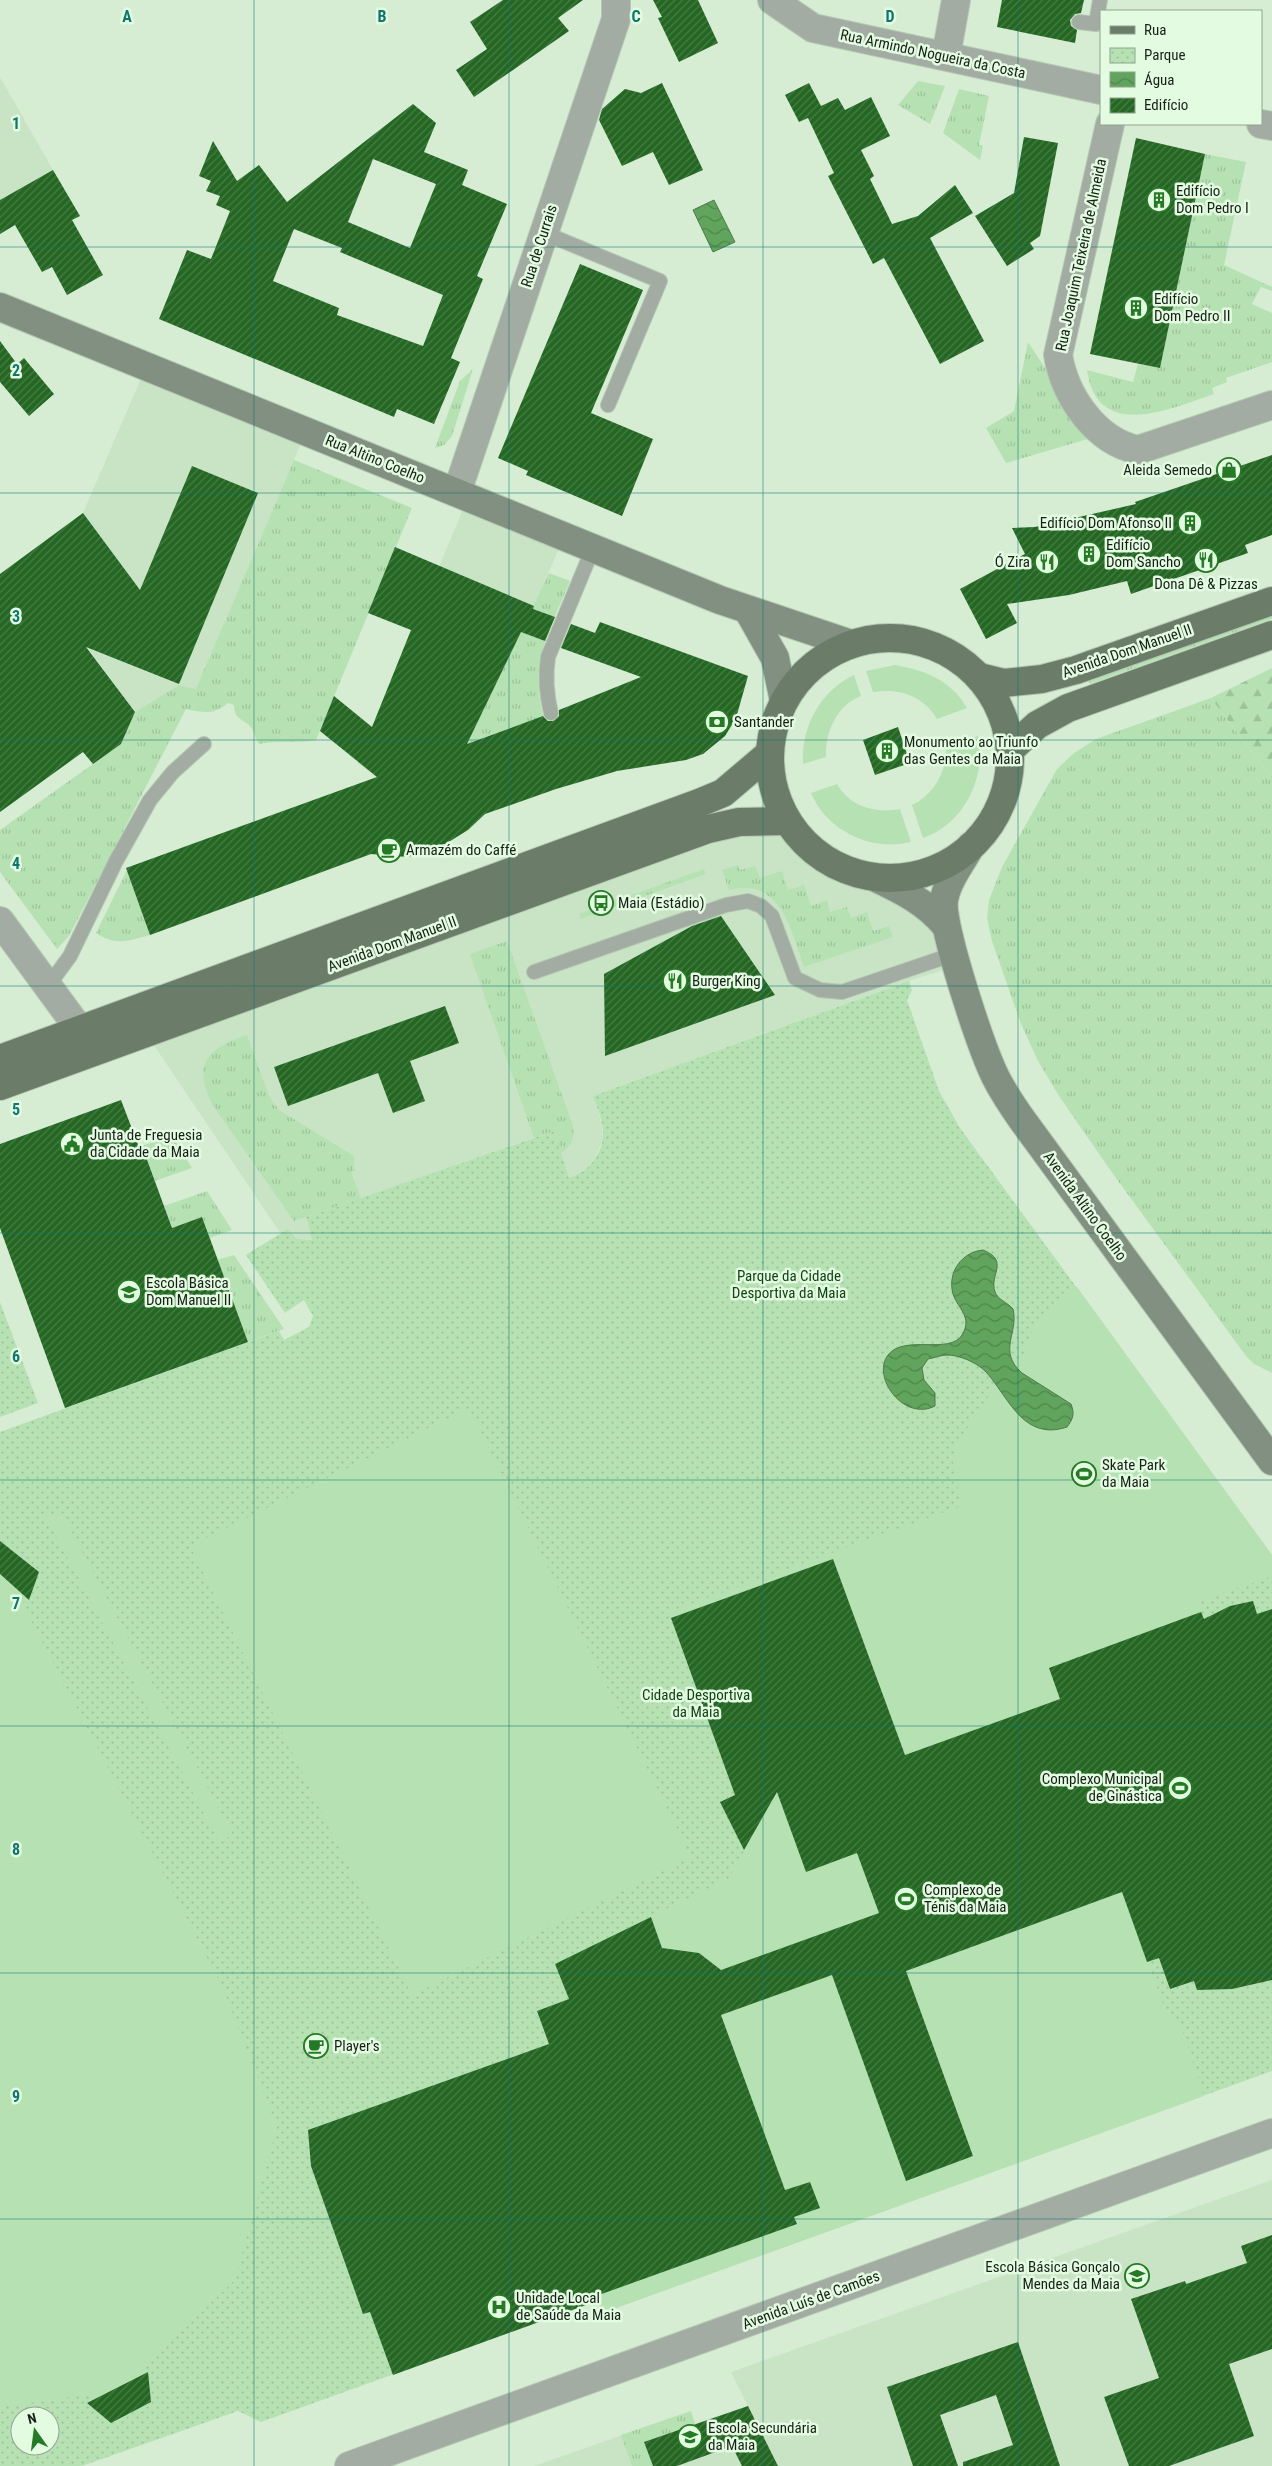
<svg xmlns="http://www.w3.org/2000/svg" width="1272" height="2466" font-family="'Roboto Condensed',sans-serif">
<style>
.built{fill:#c8e4c5}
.grass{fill:url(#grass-tufts)}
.forest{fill:url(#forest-firs)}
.park{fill:url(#park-dots);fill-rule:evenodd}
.garden{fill:#b6e2b3}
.water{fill:url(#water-waves);stroke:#4b7d48}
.building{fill:url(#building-hatch);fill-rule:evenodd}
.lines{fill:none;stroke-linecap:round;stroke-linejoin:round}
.service-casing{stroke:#b4c8b2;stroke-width:16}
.minor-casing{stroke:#b4c8b2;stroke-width:30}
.secondary-casing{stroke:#b4c8b2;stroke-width:30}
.primary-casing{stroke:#b4c8b2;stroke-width:30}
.service{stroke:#a3aca2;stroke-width:14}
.minor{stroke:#a3aca2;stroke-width:28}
.secondary{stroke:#829081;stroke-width:28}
.primary{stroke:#6b7c69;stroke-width:28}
.grid{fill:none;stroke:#0f766e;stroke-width:1;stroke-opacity:0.55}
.labels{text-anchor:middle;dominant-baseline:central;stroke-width:5;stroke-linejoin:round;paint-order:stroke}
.street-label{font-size:15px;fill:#182118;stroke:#e3fbe1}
.poi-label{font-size:15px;fill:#182118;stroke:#e3fbe1;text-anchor:start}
.park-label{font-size:15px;fill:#144313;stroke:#e3fbe1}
.grid-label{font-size:16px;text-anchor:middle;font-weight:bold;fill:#0f766e;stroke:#e3fbe1;stroke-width:5;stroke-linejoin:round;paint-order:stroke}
</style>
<defs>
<pattern id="grass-tufts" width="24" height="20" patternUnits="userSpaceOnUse" patternTransform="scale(1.25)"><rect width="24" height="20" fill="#b6e2b3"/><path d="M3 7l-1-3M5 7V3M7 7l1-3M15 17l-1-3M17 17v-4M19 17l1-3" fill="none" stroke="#9cc299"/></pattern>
<pattern id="forest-firs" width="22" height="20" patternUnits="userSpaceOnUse" patternTransform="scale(1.25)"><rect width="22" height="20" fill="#b6e2b3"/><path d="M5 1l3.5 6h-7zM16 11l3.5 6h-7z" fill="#9cc299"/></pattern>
<pattern id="park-dots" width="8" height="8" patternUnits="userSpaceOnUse" patternTransform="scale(1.25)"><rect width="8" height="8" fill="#b6e2b3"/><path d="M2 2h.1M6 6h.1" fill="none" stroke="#9cc299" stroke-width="1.8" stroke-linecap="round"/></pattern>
<pattern id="water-waves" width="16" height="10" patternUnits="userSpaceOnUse" patternTransform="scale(1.25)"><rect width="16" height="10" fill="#61a45d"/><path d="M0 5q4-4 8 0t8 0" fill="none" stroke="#4f854c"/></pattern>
<pattern id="building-hatch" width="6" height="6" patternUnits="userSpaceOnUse" patternTransform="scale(1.25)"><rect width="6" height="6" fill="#236722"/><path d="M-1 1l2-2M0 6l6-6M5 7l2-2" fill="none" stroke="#497c48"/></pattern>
</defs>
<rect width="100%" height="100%" fill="#d6edd4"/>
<g class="built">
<path d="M0,77l53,93 -53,30z"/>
<path d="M145,369l160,65 -109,256 -17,-5 -44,27 -71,-96 -64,47v-89l83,-61z"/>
<path d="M467,500l96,39 -29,67 -67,138 -91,33 -19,-14z"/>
<path d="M783,825l17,21 16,14 31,16 27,5 47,25 35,60 -47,15 -316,115 9,28 1,15 -8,20 -12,13 -7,4 -7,2 -16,-47 -247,87 6,22 -15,-1 -9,-10 -7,5 -134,-199 527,-190z"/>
<path d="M1272,2180v286h-738l157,-55 4,13 53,-18 -17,-34z"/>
</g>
<g class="grass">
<path d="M918,81l27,5 -15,38 -32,-19z"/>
<path d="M959,89l30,7 -10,49 4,1 -3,14 -37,-27z"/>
<path d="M1205,154l41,8 -22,103 48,22v4l-11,-4 -9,17 20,9v49l-46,16 1,4 -15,6 2,6c-44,15 -117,48 -127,-24l46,12 5,-18 22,4z"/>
<path d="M1028,342l63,96 -85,25 -20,-35 28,-17z"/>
<path d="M473,369l-21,67 -8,9 -9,3 25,-67z"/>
<path d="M294,460l118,48 -96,232c-19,4 -38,0 -57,4 -4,-5 -5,-14 -9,-18 -9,-8 -16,-7 -16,-21l-6,-2c-14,12 -24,10 -42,6l-117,227 -12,13 -57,-77v-42l121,-86 14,-32 44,-27 17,4z"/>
<path d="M549,573l21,8c-20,49 -41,80 -27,135l-76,28z"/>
<path d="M1272,611v8l-182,65 -3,-8z"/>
<path d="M1211,698l61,80v595l-18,-9 -8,-8 -133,-182 -54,-78 -21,-35 -17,-37 -29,-83 -5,-23 2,-18 13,-33 55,-98 17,-16 22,-14z"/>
<path d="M738,865l2,5 15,-4 5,12 22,-7 6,19 16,-5 7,21 16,-6 3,12 17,-5 4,11 16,-6 6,19 16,-5 4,11 -89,30c-13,-37 -23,-90 -75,-77l-7,-20z"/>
<path d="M704,869l2,5 -125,45 -2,-5z"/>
<path d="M127,870l23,65c-21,6 -35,11 -54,-2z"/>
<path d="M507,941l66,185c2,12 -2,21 -12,27l-7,-22 -20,7 -64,-184z"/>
<path d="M247,1035l22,61 10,14 75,46v15l-3,1 10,26 -67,23 -82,-117c-20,-41 -4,-56 35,-69z"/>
<path d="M172,1135l20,33 -37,13 -13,-35z"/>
<path d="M207,1191l25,39 -22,8 -8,-21 -30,11 -8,-22z"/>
<path d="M234,1255l50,74 -36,13 -31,-82z"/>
<path d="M691,2411l4,13 -50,18 8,24h-21l-11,-31z"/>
</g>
<path class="forest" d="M1272,668v110l-61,-80z"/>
<g class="park">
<path d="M909,981l3,9 -5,10 32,91 21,37 312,427v516l-670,242 -5,-12 -336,121 -23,-11 -156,55h-82v-1034l279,-101 5,9 25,-13 4,-11 -9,-16 -19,13 -39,-58 42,-26 9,10 15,1 -6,-23 248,-86 15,47c20,-5 36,-27 34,-48 -1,-11 -6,-23 -10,-34zM20,2416h30v30h-30z"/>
<path d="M0,1302l38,101 -38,14z"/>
</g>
<g class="garden">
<path d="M895,665c30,5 56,15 72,43l-30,11c-14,-24 -39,-31 -64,-27l-7,-21z"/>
<path d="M854,675l7,21c-24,9 -36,36 -35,61l-23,7c-2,-37 17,-73 51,-89z"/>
<path d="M978,736c9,41 -14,88 -55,102l-11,-33c22,-11 35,-33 34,-58z"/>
<path d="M837,784c12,22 39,30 63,25l11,33c-40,10 -84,-11 -100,-49z"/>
<path d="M1077,1287l195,268v21l-74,26 3,10 -152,55 80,243 39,107 11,3 25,76 -602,217 -91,-256 38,-13 -12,-33 31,-12 -13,-35 174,-86 28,-50 -29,-52 -59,-164 292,-106 -9,-48 6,-16 37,-55 29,-33 7,-20 12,-19 24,-24z"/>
<path d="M469,1408l222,449 -279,138 -222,-449z"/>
<path d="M60,1510l173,325 -14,7 -173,-325z"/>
<path d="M0,1542l39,30 -9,24 -6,2 -1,7 199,381 55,141 -42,153 -91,87 1,7 -52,26 -6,-5 -87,12z"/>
</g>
<g class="water">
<path d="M714,200l21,42 -22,10 -20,-42z"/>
<path d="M983,1250c27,11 6,24 12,42 3,8 12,10 18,17 6,24 -16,42 9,64l49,31c4,10 2,15 -4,23 -45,15 -59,-32 -82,-56 -9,-9 -26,-16 -38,-16 -6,0 -13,3 -19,4l-6,9 2,12 11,13v13c-31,16 -64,-29 -47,-51 16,-21 62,0 74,-20 11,-18 -4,-26 -9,-41 -6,-22 9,-42 30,-44z"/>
</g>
<g class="building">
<path d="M503,0h80l-25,18 11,13 -95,66 -18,-27 31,-21 -17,-27z"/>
<path d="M653,0h45l20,43 -39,19 -21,-44 4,-1z"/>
<path d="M1002,0h82l-3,13 -6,1 -5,6 1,6 6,4 -2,13 -78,-16z"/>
<path d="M662,83l41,87 -34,15 -16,-33 -31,14 -23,-46 3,-11 23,-20 16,4z"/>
<path d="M809,83l12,23 17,-8 7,12 26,-13 19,39 -29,14 13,26 -4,3 22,45 26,-8 37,-31 18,28 -43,25 54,103 -44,23 -56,-106 -11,6 -45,-88 6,-3 -26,-55 -9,4 -14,-27z"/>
<path d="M413,104l23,19 -12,29 44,18 -6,15 45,19 -30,72 6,3 -32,79 9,4 -26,62 -37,-15 -3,8 -235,-98 28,-69 24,9 19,-48 -14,-6 4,-9 -14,-5 5,-10 -12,-5 14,-35 24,40 22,-16 28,37zM373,159l63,25 -26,64 -62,-26zM294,229l48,19 -2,4 103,43 -20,51 -86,-31 2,-7 -66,-27z"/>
<path d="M1024,137l34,6 -18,93 -10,7 4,6 -27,17 -32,-50 39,-23z"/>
<path d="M1136,138l69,16 -45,214 -70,-14z"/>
<path d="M53,170l27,46 -8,4 31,55 -36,20 -15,-28 -10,5 -27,-47 -15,9v-34z"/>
<path d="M580,264l63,26 -52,123 62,26 -31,77 -96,-41 2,-4 -30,-13z"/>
<path d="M0,341l17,23 7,-6 30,36 -25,22 -29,-34z"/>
<path d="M1272,455v80l-27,10 3,8 -117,41 -4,-13 -58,14 -62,9 10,19 -31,16 -26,-50 65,-35 -13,-26 23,-1 101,-23 -1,-2z"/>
<path d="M192,466l66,27 -79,191 -93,-37 49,65 -14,32 -28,20 -10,-12 -83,60v-238l83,-61 57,77z"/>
<path d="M395,547l139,59 -1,3 22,8 -10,24 -24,-9 -54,112 76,-28 5,5h5l6,-5v-6l82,-33 -80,-29 10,-24 24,9 5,-11 148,54 -12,42 -11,18 -22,18 -17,6 -69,11 -61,18 -71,25 -17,16 -21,13 -21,9 -18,5 -37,-3 -221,81 -24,-67 251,-91 -57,-46 14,-35 38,31 39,-97 -43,-17z"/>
<path d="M898,727l12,36 -35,12 -12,-35z"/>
<path d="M721,916l54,79 -170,61 -1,-82 88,-48z"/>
<path d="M445,1006l14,37 -49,18 15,40 -32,12 -15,-40 -90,33 -14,-39z"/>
<path d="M121,1100l18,47 3,-1 30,82 30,-11 46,125 -183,66 -65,-180v-84z"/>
<path d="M0,1541l39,31 -10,28 -29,-26z"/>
<path d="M833,1559l72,196 155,-56 -11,-31 152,-56 3,7 26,-13 23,-5 4,13 15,-5v371l-40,9 -35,1 -3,-9 -24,8 -11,-31 -12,4 -25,-70 -216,79 67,185 -67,25 -74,-206 -111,40 64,175 25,-8 10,26 -26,9 3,7 -201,72 1,5 -204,74 -23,-63 -7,2 -52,-148 -3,-36 241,-86 -12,-33 32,-12 -14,-35 96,-47 11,31 37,5 22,17 158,-57 -22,-60 -51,19 -29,-80 -33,58 -24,-48 15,-7 -64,-177z"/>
<path d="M1272,2235v114l-43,15 25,72 -85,30h-40l-25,-69 55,-19 -28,-79 54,-18 1,3 61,-21 -6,-17z"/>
<path d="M1018,2342l42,124h-97v-4l50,-17 -17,-50 -56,20 18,51h-45l-26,-79z"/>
<path d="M148,2372l3,30 -40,21 -24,-20z"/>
<path d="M748,2406l30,60h-36l-10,-20 -55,20h-24l-9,-24z"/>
</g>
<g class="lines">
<defs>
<g id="service">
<path d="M1079,22l17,2 4,-24"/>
<path d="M544,233l116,48 -52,124"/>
<path d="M551,713c-5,-20 -6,-36 -3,-56l45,-109"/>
<path d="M534,972l192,-67 22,-4 13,5 11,10 23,62 25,12 22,2 112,-38"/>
<path d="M48,986l22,-30 46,-95 34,-61 23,-28 31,-28"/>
</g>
<g id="minor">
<path d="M772,0l41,28 288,62"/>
<path d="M946,56l10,-56"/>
<path d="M1110,124l-52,231c7,41 37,86 80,95l134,-45"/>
<path d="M1261,124l11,2"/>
<path d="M457,492l159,-473v-19"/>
<path d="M0,921l80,109 24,1"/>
<path d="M349,2466l923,-333"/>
</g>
<g id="secondary">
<path d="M0,307l720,293 131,44"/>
<path d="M749,612l26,46 9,43"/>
<path d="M971,846c-9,16 -24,35 -27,54 -4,26 38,149 51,176 8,16 18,31 28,45l249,340"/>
<path d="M876,878c27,13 50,24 70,48"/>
</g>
<g id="primary">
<circle cx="890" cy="758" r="120"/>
<path d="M980,677l24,6 38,-4 34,-9 196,-69"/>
<path d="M1011,749l26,-24 31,-17 204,-73"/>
<path d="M0,1059l699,-256 24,-10 46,-39"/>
<path d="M0,1086l708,-257 31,-7 48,-1"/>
</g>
</defs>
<use href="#service" class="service-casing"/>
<use href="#minor" class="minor-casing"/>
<use href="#secondary" class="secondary-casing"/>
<use href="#primary" class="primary-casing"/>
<use href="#service" class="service"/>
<use href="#minor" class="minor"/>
<use href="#secondary" class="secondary"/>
<use href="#primary" class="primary"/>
</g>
<path class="grid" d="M254,0v2466M509,0v2466M763,0v2466M1018,0v2466M0,247h1272M0,493h1272M0,740h1272M0,986h1272M0,1233h1272M0,1480h1272M0,1726h1272M0,1973h1272M0,2219h1272"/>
<defs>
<symbol id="building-ring" viewBox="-11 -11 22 22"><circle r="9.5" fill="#e3fbe1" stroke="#267a26" stroke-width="1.5"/><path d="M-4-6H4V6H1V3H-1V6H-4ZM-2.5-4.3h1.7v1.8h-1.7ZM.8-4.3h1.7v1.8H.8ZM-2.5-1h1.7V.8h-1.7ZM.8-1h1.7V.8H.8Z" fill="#267a26"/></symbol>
<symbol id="shop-ring" viewBox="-11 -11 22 22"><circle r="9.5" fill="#e3fbe1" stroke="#267a26" stroke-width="1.5"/><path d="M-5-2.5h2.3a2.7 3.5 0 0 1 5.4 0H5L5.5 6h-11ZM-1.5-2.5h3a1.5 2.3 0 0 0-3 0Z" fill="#267a26"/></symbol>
<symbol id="restaurant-ring" viewBox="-11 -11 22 22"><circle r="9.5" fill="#e3fbe1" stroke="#267a26" stroke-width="1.5"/><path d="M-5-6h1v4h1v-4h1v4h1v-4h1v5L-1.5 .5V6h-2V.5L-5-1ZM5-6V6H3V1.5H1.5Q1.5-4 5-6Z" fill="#267a26"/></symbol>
<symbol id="bank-ring" viewBox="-11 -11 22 22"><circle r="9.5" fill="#e3fbe1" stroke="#267a26" stroke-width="1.5"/><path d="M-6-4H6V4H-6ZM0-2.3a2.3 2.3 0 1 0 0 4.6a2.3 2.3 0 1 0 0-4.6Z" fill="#267a26"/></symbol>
<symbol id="cafe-ring" viewBox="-11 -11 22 22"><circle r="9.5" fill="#e3fbe1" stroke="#267a26" stroke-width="1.5"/><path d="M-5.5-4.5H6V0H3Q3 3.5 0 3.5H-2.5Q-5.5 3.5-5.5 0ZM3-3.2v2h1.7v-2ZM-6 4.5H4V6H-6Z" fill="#267a26"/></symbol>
<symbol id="bus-ring" viewBox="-11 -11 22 22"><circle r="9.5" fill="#e3fbe1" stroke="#267a26" stroke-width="1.5"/><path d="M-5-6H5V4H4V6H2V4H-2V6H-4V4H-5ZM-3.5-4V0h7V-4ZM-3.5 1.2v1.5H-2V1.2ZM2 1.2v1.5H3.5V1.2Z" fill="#267a26"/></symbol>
<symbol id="civic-ring" viewBox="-11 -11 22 22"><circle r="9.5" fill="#e3fbe1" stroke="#267a26" stroke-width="1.5"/><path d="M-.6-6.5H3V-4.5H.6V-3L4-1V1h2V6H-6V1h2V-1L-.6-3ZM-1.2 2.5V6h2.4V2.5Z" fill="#267a26"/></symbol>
<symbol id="school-ring" viewBox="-11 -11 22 22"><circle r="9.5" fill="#e3fbe1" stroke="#267a26" stroke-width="1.5"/><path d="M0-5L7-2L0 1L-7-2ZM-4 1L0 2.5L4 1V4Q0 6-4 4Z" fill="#267a26"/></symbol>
<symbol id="stadium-ring" viewBox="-11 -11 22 22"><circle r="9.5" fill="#e3fbe1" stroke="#267a26" stroke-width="1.5"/><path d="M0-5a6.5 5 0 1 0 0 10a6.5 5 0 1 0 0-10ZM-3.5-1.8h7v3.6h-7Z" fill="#267a26"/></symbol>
<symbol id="hospital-ring" viewBox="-11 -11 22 22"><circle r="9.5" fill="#e3fbe1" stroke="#267a26" stroke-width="1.5"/><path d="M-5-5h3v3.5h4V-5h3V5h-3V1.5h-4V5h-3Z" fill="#267a26"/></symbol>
</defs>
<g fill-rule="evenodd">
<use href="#building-ring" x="1145" y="186" width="28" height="28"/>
<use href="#building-ring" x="1122" y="294" width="28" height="28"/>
<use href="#shop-ring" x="1215" y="456" width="28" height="28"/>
<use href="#building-ring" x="1176" y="509" width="28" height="28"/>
<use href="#building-ring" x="1075" y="540" width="28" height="28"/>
<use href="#restaurant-ring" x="1192" y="546" width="28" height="28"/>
<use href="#restaurant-ring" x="1033" y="548" width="28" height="28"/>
<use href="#bank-ring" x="703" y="708" width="28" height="28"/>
<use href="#building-ring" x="873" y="737" width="28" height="28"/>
<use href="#cafe-ring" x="375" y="836" width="28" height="28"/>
<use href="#bus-ring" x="587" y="889" width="28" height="28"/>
<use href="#restaurant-ring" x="661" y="967" width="28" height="28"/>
<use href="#civic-ring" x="58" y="1130" width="28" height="28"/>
<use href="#school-ring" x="115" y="1278" width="28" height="28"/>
<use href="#stadium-ring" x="1070" y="1460" width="28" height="28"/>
<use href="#stadium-ring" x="1166" y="1774" width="28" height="28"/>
<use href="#stadium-ring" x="892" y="1885" width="28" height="28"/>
<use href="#cafe-ring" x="302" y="2032" width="28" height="28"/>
<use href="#school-ring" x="1123" y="2262" width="28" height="28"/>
<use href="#hospital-ring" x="485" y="2293" width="28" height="28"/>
<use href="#school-ring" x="676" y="2423" width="28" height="28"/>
</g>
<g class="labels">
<g class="street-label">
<text transform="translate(933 54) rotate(12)">Rua Armindo Nogueira da Costa</text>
<text transform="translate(539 246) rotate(-72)">Rua de Currais</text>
<text transform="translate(1081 255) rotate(-78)">Rua Joaquim Teixeira de Almeida</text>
<text transform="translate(375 459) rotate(22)">Rua Altino Coelho</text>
<text transform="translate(1127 651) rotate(-19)">Avenida Dom Manuel II</text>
<text transform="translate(392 944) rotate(-20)">Avenida Dom Manuel II</text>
<text transform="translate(1085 1206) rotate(54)">Avenida Altino Coelho</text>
<text transform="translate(811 2300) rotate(-20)">Avenida Luís de Camões</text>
</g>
<g class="poi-label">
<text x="1176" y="191">Edifício<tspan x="1176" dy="17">Dom Pedro I</tspan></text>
<text x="1154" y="299">Edifício<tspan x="1154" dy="17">Dom Pedro II</tspan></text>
<text x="1212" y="470" text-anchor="end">Aleida Semedo</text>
<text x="1172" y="523" text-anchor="end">Edifício Dom Afonso II</text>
<text x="1106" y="545">Edifício<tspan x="1106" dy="17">Dom Sancho</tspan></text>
<text x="1030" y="562" text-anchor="end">Ó Zira</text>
<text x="1206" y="584" text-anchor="middle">Dona Dê &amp; Pizzas</text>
<text x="734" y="722">Santander</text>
<text x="904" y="742">Monumento ao Triunfo<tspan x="904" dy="17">das Gentes da Maia</tspan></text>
<text x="406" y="850">Armazém do Caffé</text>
<text x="618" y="903">Maia (Estádio)</text>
<text x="692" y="981">Burger King</text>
<text x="90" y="1135">Junta de Freguesia<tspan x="90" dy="17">da Cidade da Maia</tspan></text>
<text x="146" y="1283">Escola Básica<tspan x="146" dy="17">Dom Manuel II</tspan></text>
<text x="1102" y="1465">Skate Park<tspan x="1102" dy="17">da Maia</tspan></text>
<text x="1162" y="1779" text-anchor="end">Complexo Municipal<tspan x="1162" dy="17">de Ginástica</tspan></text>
<text x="924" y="1890">Complexo de<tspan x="924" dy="17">Ténis da Maia</tspan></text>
<text x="334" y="2046">Player's</text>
<text x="1120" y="2267" text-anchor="end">Escola Básica Gonçalo<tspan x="1120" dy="17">Mendes da Maia</tspan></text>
<text x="516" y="2298">Unidade Local<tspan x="516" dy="17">de Saúde da Maia</tspan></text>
<text x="708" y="2428">Escola Secundária<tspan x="708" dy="17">da Maia</tspan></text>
</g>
<g class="park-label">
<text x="789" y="1276">Parque da Cidade<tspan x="789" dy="17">Desportiva da Maia</tspan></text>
<text x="696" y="1695">Cidade Desportiva<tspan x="696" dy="17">da Maia</tspan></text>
</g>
</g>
<g class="grid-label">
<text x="127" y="22">A</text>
<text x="382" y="22">B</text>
<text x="636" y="22">C</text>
<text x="890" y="22">D</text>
<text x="16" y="129">1</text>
<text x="16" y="376">2</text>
<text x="16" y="622">3</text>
<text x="16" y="869">4</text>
<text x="16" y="1115">5</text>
<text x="16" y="1362">6</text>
<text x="16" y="1609">7</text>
<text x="16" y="1855">8</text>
<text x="16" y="2102">9</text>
</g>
<rect x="1100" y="10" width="162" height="115" fill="#e3fbe1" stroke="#92a491"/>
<rect x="1110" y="26" width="25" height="8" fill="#6b7c69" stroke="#92a491"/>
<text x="1144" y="35" font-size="15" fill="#182118">Rua</text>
<rect x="1110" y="48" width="25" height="15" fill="url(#park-dots)" stroke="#92a491"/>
<text x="1144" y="60" font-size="15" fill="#182118">Parque</text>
<rect x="1110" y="72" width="25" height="15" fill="url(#water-waves)" stroke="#92a491"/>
<text x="1144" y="85" font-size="15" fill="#182118">Água</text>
<rect x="1110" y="98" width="25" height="15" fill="url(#building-hatch)" stroke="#92a491"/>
<text x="1144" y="110" font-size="15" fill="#182118">Edifício</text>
<g transform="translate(35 2431) rotate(346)"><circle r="24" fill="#e3fbe1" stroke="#92a491"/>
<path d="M0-4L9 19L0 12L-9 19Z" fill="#267a26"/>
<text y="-8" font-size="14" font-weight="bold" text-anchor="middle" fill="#182118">N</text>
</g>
</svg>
